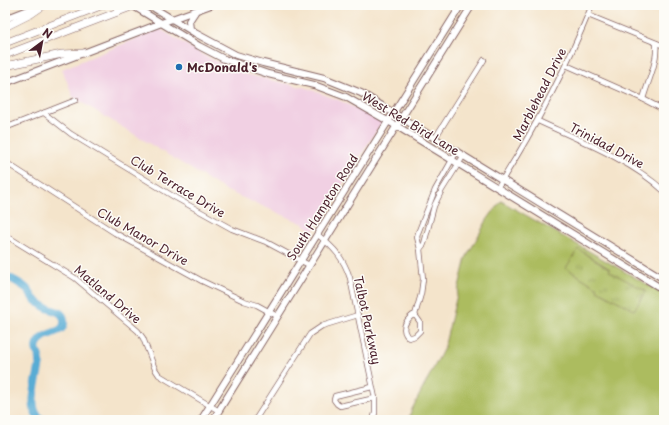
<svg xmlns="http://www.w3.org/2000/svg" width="669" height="425" font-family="'Playpen Sans',sans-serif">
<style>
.built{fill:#f1d0e3}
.green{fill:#acbc5e;stroke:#7b6e44}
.park{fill:url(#park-tufts);stroke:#7b6e44}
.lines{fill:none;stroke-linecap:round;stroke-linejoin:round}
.river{stroke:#58acd4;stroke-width:8}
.minor-casing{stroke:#866463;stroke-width:6}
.major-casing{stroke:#866463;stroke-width:8}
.highway-casing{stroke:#866463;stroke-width:8}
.minor{stroke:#fff;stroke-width:4.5}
.major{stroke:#fff;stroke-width:6}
.highway{stroke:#fff;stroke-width:7}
.major-bridge-casing{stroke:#866463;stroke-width:8;stroke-linecap:butt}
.major-bridge{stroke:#fff;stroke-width:6}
.poi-dot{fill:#1f6fb2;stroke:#fdfcf7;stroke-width:1.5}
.labels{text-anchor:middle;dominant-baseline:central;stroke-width:3;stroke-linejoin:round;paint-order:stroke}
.poi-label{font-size:12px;font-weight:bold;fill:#4a1f2b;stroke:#fdfcf7;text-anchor:start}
.street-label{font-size:12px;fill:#4a1f2b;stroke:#fdfcf7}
</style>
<defs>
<pattern id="park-tufts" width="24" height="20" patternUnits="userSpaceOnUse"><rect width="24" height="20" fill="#acbc5e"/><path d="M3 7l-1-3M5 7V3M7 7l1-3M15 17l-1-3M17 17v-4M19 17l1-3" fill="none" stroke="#8e984e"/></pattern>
</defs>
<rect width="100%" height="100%" fill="#fdfcf7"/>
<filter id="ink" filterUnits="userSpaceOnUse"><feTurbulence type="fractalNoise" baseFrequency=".025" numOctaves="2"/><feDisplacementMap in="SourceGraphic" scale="8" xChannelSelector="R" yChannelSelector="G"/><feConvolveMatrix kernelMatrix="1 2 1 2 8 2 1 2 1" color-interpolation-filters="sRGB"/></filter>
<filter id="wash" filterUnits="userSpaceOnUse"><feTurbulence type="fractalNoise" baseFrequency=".012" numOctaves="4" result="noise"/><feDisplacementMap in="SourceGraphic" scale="16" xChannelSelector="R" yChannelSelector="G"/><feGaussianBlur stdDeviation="0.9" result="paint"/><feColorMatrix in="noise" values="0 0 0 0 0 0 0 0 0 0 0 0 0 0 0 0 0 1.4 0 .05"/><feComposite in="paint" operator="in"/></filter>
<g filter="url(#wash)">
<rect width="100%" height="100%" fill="#f4e4cb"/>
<path class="built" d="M160,29l45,27 39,18 63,14 34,13 41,21 -69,109 -9,-7 -77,-33 -154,-94 -11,-28z"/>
<path class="green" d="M501,201l163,93v126h-255l2,-9 33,-63 22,-90 21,-38z"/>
<path class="park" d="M578,249l32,20 -1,2 37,20 -12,19 -37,-20 1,-2 -32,-20z"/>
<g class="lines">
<g class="river">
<path d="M5,276c7,3 15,7 21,12 4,3 5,9 9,12 3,3 7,5 10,7 7,4 18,3 19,13 2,16 -19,9 -27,24 -3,7 3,11 3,17 -1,17 -16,50 3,59"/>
<path d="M49,420l8,-2 6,2"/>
</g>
</g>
</g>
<g filter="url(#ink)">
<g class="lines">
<defs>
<g id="minor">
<path d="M588,15l76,31"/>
<path d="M566,65l77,34 21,11"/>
<path d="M643,99c5,-18 15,-37 13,-56"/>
<path d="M44,113l27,21 105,64 56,31 34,13 43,23"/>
<path d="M538,121c41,19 93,39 126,70"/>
<path d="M5,128l71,-28"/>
<path d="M435,138l49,-78"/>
<path d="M5,162l110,71 87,48 42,20 13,4 20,11"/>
<path d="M497,188c38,-59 69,-119 95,-183"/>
<path d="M5,235l70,43 63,53 5,7 12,31 4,6 60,36"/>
<path d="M318,235c16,13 25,22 32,43l25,120v15l-2,7"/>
<path d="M420,249l4,-5 10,-38 8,-16 22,-35"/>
<path d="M413,315h2l5,7v9l-5,5 -6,2c-9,-8 -4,-17 4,-23z"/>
<path d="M415,315l6,-21 2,-15 -3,-30 -3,-12 1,-4 17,-43 22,-39"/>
<path d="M372,387l-37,9 -1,4 3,4 3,2 35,-8"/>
<path d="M255,420l55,-86 12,-8 36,-11"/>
</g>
<g id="major">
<path d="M149,5l46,28 41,22 27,8 61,15 37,15 303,186"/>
<path d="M135,7l64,39 25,13 44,15 46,11 32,12 54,31 264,162"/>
<path d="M5,19l36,-14"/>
<path d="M193,31l-3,-2 -1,-8 6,-9"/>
<path d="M5,83l167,-64 39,-14"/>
<path d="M201,420l260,-415"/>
<path d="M213,420l259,-415"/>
</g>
<g id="highway">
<path d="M5,27l26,-13 13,-9"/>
<path d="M5,43l98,-38"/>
<path d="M5,55l131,-50"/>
<path d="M5,66l57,-12 22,-1"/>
</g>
</defs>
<use href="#minor" class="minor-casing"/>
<use href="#major" class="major-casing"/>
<use href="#highway" class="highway-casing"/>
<use href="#minor" class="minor"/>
<use href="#major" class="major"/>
<use href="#highway" class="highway"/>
<defs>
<path id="major-bridge" d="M132,5l3,2"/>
</defs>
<use href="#major-bridge" class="major-bridge-casing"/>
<use href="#major-bridge" class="major-bridge"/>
</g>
</g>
<circle class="poi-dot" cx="179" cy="67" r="4"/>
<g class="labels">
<g class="poi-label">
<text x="187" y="67">McDonald's</text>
</g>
<g class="street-label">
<text transform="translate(539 94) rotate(-63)">Marblehead Drive</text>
<text transform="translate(411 123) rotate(31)">West Red Bird Lane</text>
<text transform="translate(607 145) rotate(28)">Trinidad Drive</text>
<text transform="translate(178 186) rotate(31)">Club Terrace Drive</text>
<text transform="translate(322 207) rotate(-58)">South Hampton Road</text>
<text transform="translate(143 236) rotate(30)">Club Manor Drive</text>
<text transform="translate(108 294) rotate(40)">Matland Drive</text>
<text transform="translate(368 320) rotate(78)">Talbot Parkway</text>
</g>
</g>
<rect width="669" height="425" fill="none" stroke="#fdfcf7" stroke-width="20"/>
<g transform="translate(42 42) rotate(32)" stroke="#fdfcf7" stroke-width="3" paint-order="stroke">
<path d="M0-3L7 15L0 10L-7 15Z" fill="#4a1f2b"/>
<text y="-6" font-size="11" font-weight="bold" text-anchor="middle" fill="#4a1f2b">N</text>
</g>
</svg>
